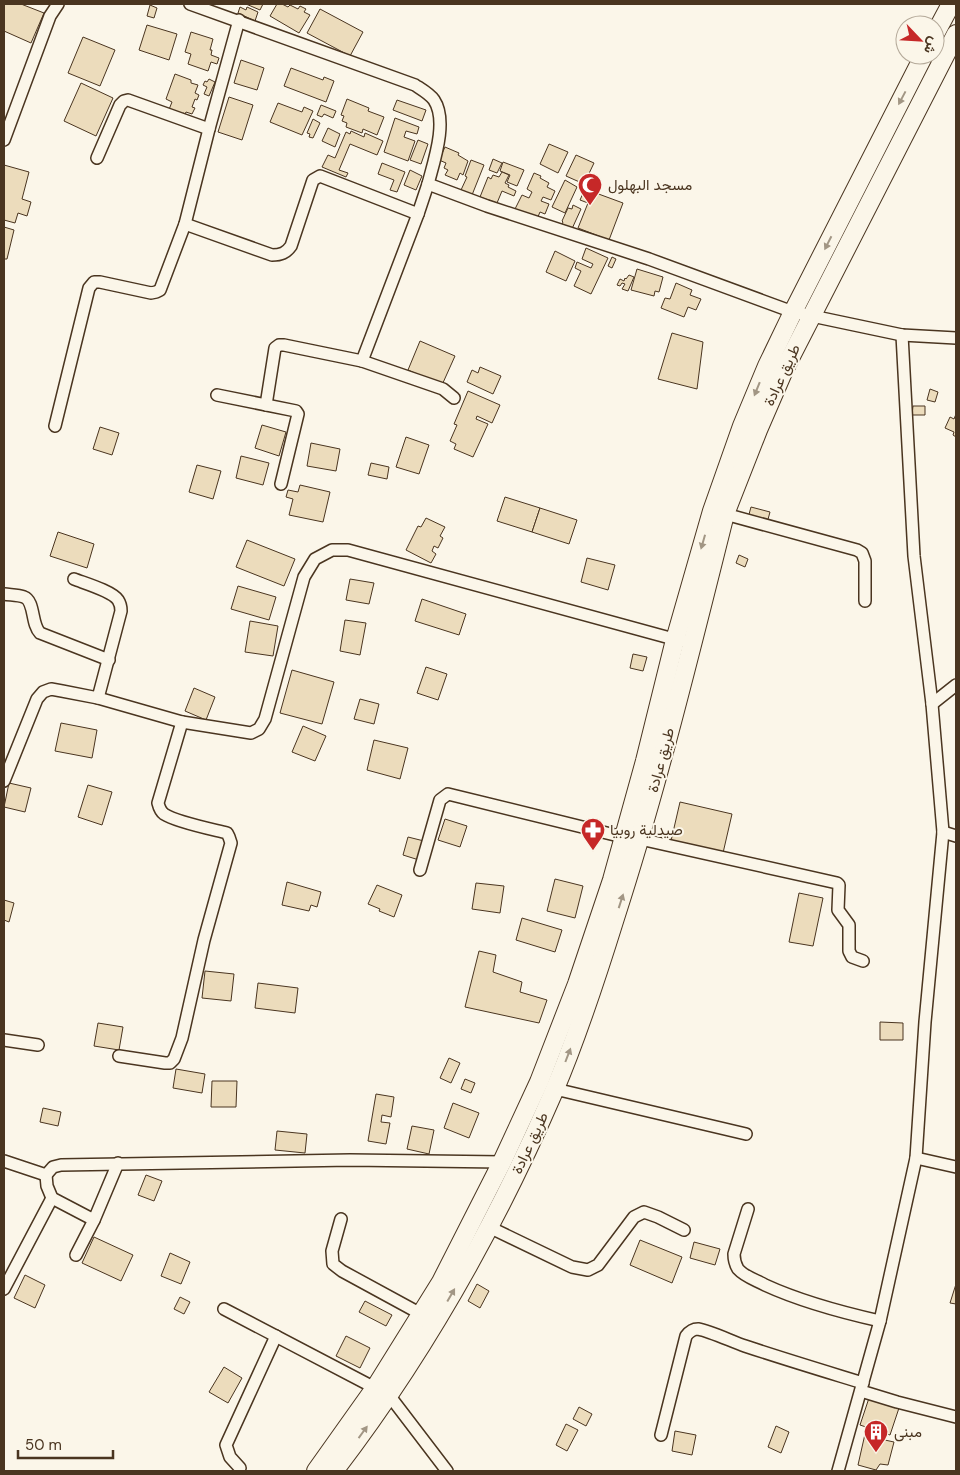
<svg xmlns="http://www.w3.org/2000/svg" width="960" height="1475" font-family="'DM Sans',Vazirmatn,sans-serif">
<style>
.building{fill:#ecdcbc;stroke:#4a3520}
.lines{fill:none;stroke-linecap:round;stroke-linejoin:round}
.minor-casing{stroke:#4a3520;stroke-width:14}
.primary-casing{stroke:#4a3520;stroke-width:20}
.minor{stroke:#fbf6e9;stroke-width:11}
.primary{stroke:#fbf6e9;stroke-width:18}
.oneway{fill:#a29684}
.labels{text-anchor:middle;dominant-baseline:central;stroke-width:4;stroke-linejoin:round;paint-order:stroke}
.poi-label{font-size:15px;fill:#4a3520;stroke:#fbf6e9;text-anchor:start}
.street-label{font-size:15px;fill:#4a3520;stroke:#fbf6e9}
</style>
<rect width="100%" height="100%" fill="#fbf6e9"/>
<g class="building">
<path d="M5,4h16l23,9 -13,30 -27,-12v-24z"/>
<path d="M246,4h17l-3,6z"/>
<path d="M277,4h5l6,3 2,-2 8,4 2,-3 6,3 -2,3 6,3 -11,18 -29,-17z"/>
<path d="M150,5l7,3 -3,10 -7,-2z"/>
<path d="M240,7l6,3 1,-3 11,5 -3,9 -17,-8z"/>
<path d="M320,9l43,23 -13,24 -43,-23z"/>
<path d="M147,25l30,9 -8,26 -30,-10z"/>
<path d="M191,32l22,7 -3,11h2l-1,5 8,3 -2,6 -6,-2 -3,9 -20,-7 3,-10 -6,-2z"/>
<path d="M83,37l32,13 -15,36 -32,-13z"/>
<path d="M241,60l23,8 -7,22 -23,-7z"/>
<path d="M291,68l32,12 1,-3 10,4 -8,21 -42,-16z"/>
<path d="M175,74l16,6v3l7,2 -3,8 4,2 -2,5 -2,-1 -3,8 3,1 -3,6 -6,-2 -1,2 -2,-1 -1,3 -14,-4 4,-10 -6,-3z"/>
<path d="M209,79l6,3 -6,14 -5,-2 3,-7 -4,-2 2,-4 2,1z"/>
<path d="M81,83l32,15 -17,38 -32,-15z"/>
<path d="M229,97l24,8 -11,35 -24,-8z"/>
<path d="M347,99l22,9 -1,3 16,6 -7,18 -14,-6 -1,4 -16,-6 1,-4 -5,-2 2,-5 -3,-1z"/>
<path d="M397,100l29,10 -4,11 -29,-11z"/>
<path d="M278,103l24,9 2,-5 9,4 -11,24 -32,-13z"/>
<path d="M321,105l15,6 -3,7 -9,-4 -2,3 -5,-2z"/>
<path d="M395,118l24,9 -2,7 -11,-3 -2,6 11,4 -7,20 -24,-9z"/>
<path d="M313,119l7,4 -7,15 -4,-1 1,-3 -3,-1z"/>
<path d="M328,128l12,6 -5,13 -13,-6z"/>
<path d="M351,131l13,6 1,-4 18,8 -6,14 -27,-11 -11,26 9,3 -2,4 -24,-10 6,-12 7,3 11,-26 4,2z"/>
<path d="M418,140l10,4 -7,20 -11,-4z"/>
<path d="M549,144l19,8 -10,21 -18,-9z"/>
<path d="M445,147l14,6 -1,2 10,6 -5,14 -3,-2 -3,7 -12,-5 3,-5 -4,-2 2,-5 -7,-3z"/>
<path d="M576,155l18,8 -10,21 -18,-8z"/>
<path d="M493,159l9,4 -5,10 -8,-3z"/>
<path d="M471,160l13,5 -12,30 -11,-5 6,-13 -2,-1z"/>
<path d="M503,162l21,8 -7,16 -10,-4 3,-7 -10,-4z"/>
<path d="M382,163l23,9 -8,20 -7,-2 4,-10 -16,-6z"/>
<path d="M4,165l25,7 -7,27 9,3 -4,14 -9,-3 -3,10 -11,-3z"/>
<path d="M410,170l12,6 -6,14 -12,-5z"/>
<path d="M502,172l7,3 -4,8 4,2 -1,2 8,4 -2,5 -12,-5 -5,12 -17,-6 8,-20 3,2 2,-4 6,2z"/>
<path d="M534,173l7,3 -1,2 9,5 -2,4 8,4 -4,9 -8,-3 -2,4 8,3 -4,10 -5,-2 -3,7 -22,-10 7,-14 7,3 3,-6 -5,-3z"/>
<path d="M565,180l12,7 -12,26 -13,-6z"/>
<path d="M585,189l38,14 -14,37 -31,-12 10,-25 -8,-3z"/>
<path d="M573,205l8,4 -10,22 -10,-5 2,-4 -1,-1 6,-13 4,1z"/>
<path d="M4,227l10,3 -7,29h-3z"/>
<path d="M586,248l22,10 -17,36 -17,-8 7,-15 -6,-3 2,-6 14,6 2,-4 -11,-5z"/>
<path d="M555,251l20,10 -9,20 -20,-9z"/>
<path d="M612,257l4,2 -4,9 -4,-2z"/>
<path d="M637,269l26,8 -4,15 -4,-1 -1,5 -23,-6z"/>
<path d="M629,275l5,2 -6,14 -6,-2 3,-5 -3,-1 -2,3 -3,-1 3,-6 4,2 1,-3 1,1z"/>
<path d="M676,283l16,7 -2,5 11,4 -5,11 -8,-3 -4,10 -23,-9 4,-10 5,1z"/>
<path d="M672,333l31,9 -6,47 -39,-10z"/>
<path d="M420,341l35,15 -13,29 -34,-15z"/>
<path d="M480,367l21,9 -8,18 -26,-12 5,-12 6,3z"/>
<path d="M930,389l8,3 -3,10 -8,-2z"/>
<path d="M468,391l32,14 -8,18 -15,-7 -1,3 12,5 -15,33 -19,-8 2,-5 -6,-3 7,-16 -3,-1z"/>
<path d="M913,406h12v9h-13z"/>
<path d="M956,414v23l-3,-2 1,-3 -9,-4 5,-11 4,2z"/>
<path d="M262,425l24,7 -7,24 -24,-8z"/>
<path d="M100,427l19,6 -7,22 -19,-6z"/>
<path d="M406,437l23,8 -10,29 -23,-7z"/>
<path d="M311,443l29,6 -4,22 -29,-5z"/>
<path d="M241,456l28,7 -6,22 -27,-7z"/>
<path d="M371,463l18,4 -2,12 -19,-4z"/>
<path d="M197,465l24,6 -8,28 -24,-7z"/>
<path d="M300,485l30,7 -7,30 -34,-7 4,-16 -7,-2 2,-7 10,2z"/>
<path d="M505,497l35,11 -8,24 -35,-11z"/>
<path d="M751,507l19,5 -3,11 -19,-5z"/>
<path d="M540,508l37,12 -8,24 -37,-12z"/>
<path d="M426,518l19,9 -5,9 3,2 -5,10 -4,-2 -2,5 4,3 -5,9 -25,-13 12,-24 3,1z"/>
<path d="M58,532l36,12 -7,24 -37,-12z"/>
<path d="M247,540l48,19 -11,27 -48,-19z"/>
<path d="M739,555l9,4 -3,8 -9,-4z"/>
<path d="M587,558l28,7 -7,25 -27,-8z"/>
<path d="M350,579l24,4 -5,21 -23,-4z"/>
<path d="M238,586l38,11 -7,23 -38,-11z"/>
<path d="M422,599l44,15 -7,21 -44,-14z"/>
<path d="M345,620l21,3 -6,32 -20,-4z"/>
<path d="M250,621l28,5 -5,30 -28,-4z"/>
<path d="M633,654l14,3 -4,14 -13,-3z"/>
<path d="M426,667l21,7 -9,26 -21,-7z"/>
<path d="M292,670l42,12 -12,42 -42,-11z"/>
<path d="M194,688l21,9 -9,23 -21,-9z"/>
<path d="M360,699l19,5 -5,20 -20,-5z"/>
<path d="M61,723l36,7 -5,28 -37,-7z"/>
<path d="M303,726l23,10 -11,25 -23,-9z"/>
<path d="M374,740l34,8 -8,31 -33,-9z"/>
<path d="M9,783l22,5 -6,24 -21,-5z"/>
<path d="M88,785l24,7 -10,33 -24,-8z"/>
<path d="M680,802l52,12 -9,39 -52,-12z"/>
<path d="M445,819l22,7 -7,21 -22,-7z"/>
<path d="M408,837l16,4 -5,19 -16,-5z"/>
<path d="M555,879l28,7 -8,32 -28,-7z"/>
<path d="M287,882l34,10 -4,15 -6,-2 -2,6 -27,-6z"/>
<path d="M476,883l28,3 -4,27 -28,-4z"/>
<path d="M377,885l25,10 -8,22 -15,-6 1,-2 -12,-5z"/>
<path d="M799,893l24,5 -10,48 -24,-4z"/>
<path d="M4,900l10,3 -5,19 -5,-2z"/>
<path d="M522,918l40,12 -7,22 -39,-12z"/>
<path d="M479,951l17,4 -3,17 29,10 -2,10 27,8 -8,23 -74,-16z"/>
<path d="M205,971l29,3 -3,27 -29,-3z"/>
<path d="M258,983l40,5 -3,25 -40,-5z"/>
<path d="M880,1022l23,1v17h-23z"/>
<path d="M98,1023l25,4 -4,23 -25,-4z"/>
<path d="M449,1058l11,5 -9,20 -11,-5z"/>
<path d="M176,1069l29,5 -3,19 -29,-5z"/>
<path d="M465,1079l10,4 -4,10 -10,-4z"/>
<path d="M212,1081h25l-1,26h-25z"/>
<path d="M376,1094l18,3 -3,20 -9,-2 -1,7 9,1 -4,21 -18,-3z"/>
<path d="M453,1103l26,10 -10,25 -25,-10z"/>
<path d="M43,1108l18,4 -3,14 -18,-4z"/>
<path d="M412,1126l22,4 -5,24 -22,-5z"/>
<path d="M277,1131l30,3 -2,19 -30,-3z"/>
<path d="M146,1175l16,6 -8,20 -16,-6z"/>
<path d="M94,1237l39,18 -12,26 -39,-18z"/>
<path d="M640,1240l42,17 -10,26 -42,-18z"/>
<path d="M694,1242l26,7 -5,16 -25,-7z"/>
<path d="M170,1253l20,9 -9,22 -20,-8z"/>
<path d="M25,1275l20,10 -10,23 -21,-10z"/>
<path d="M477,1284l12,7 -9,17 -12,-7z"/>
<path d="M956,1284v20l-6,-1z"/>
<path d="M180,1297l10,5 -6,12 -10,-5z"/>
<path d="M365,1301l27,14 -6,11 -27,-14z"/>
<path d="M346,1336l24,12 -10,20 -24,-12z"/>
<path d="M224,1367l18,11 -14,25 -19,-11z"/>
<path d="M869,1398l30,10 -9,27 -30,-10z"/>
<path d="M579,1407l13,7 -6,12 -13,-7z"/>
<path d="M566,1424l12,6 -11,21 -11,-6z"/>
<path d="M776,1426l13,6 -8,21 -13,-6z"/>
<path d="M675,1431l21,4 -4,20 -20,-4z"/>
<path d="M865,1434l6,3 23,5 -6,23 -8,-1 -4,6 -18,-5z"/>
</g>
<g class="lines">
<defs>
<g id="minor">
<path d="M190,4l225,81c6,4 15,9 19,15 14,21 0,61 -6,84l59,22 162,53 144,53 109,23 54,3"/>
<path d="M4,140l46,-124 8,-12"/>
<path d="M97,158l23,-53 4,-4 4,-1 81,29"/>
<path d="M428,184l-10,30 -56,147 81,28 11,9"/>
<path d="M185,224l87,31c9,0 14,-2 19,-9l22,-66 7,-4 98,38"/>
<path d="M217,395l79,16 2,3 -17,70"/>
<path d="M266,405l9,-57 4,-3h5l78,16"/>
<path d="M55,426l34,-138 5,-6h6l51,11 5,-1 4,-2 25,-66 24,-95 30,-109"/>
<path d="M725,514l132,36 5,3 3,8v40"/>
<path d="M74,579c10,4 38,12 44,21 2,3 3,7 3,11l-23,87"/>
<path d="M4,594c6,1 14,1 20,3 11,4 7,27 16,36l69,27"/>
<path d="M932,704l24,-19"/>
<path d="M4,781l33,-82 6,-7 8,-3 11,2 36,7 84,24 69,11 8,-4 6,-10 39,-142 11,-18 17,-9h16l333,91"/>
<path d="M943,832l13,4"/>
<path d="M640,839l197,44 2,2 -1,25 11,15v26l3,6 11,4"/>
<path d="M420,870l20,-70 8,-6 175,43"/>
<path d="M4,1040l34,5"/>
<path d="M119,1056l46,7h5l4,-4 8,-21 22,-98 27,-97 -2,-6 -2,-4c-16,-4 -51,-11 -63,-19 -4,-3 -5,-7 -6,-11l24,-81"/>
<path d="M555,1089l191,45"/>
<path d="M916,1158l40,9"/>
<path d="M4,1161l42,14 7,-8 8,-2 289,-5 152,2"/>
<path d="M46,1175l1,11 5,12 42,22"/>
<path d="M748,1209l-14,45c0,5 1,10 4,15 7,8 18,11 27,16 37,17 75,27 115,36"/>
<path d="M341,1219l-9,32 1,13 9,7 79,43"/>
<path d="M489,1227l83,40 16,3 10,-5 36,-48 10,-5 14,5 26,13"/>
<path d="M76,1255l18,-35 24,-57"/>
<path d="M4,1289l48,-91"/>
<path d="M224,1309l151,79"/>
<path d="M861,1391l36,11 59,15"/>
<path d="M389,1395l58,76"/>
<path d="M661,1435l25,-99c3,-4 6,-7 12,-7 12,2 35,13 47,17 39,13 79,25 118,37"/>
<path d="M240,1468l-10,-11 -4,-12 50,-109"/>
<path d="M838,1471l42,-150 36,-163 9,-136 18,-190 -11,-128 -18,-148 -12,-221"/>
</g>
<g id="primary">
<path d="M935,34l16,-30"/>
<path d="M316,1471l59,-83 66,-106 61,-120 37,-80 38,-98 35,-104 33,-119 30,-121 37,-129 30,-85 25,-60 26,-54 131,-257"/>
<path d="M334,1471c89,-116 162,-246 220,-380 24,-56 43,-115 61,-173 43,-133 76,-269 110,-404l33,-84 26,-60 172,-336"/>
</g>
</defs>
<use href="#minor" class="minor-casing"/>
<use href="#primary" class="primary-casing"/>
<use href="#minor" class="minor"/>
<use href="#primary" class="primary"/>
</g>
<defs><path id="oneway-solid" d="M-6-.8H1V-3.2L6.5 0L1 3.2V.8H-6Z" transform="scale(1.25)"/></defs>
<g class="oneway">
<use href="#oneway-solid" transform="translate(902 98) rotate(118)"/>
<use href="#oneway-solid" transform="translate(828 243) rotate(117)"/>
<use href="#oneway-solid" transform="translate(757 389) rotate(112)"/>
<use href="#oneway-solid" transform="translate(703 542) rotate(106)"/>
<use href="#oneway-solid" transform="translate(621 901) rotate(-72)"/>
<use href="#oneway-solid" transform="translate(568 1055) rotate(-69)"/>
<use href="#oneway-solid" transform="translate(451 1295) rotate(-60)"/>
<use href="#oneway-solid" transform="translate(363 1432) rotate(-54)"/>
</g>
<defs>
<symbol id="mosque-pin" viewBox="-11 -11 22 30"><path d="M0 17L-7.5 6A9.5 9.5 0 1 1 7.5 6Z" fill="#c62828" stroke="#fbf6e9"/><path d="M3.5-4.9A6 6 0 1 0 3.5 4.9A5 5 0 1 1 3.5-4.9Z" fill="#fff"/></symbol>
<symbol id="pharmacy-pin" viewBox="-11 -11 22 30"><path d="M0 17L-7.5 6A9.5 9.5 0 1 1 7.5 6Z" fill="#c62828" stroke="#fbf6e9"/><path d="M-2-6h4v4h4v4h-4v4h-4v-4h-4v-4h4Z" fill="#fff"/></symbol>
<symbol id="building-pin" viewBox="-11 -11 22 30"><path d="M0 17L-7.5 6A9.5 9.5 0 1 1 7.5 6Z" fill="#c62828" stroke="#fbf6e9"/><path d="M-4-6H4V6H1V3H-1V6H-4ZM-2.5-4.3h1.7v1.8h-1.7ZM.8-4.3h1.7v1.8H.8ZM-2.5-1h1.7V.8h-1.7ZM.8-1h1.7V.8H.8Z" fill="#fff"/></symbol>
</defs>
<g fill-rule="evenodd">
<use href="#mosque-pin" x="576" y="171" width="28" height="38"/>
<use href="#pharmacy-pin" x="579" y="816" width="28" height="38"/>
<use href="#building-pin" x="862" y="1418" width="28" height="38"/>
</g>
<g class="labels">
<g class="poi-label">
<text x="608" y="185">مسجد البهلول</text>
<text x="610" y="830">صيدلية روبيا</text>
<text x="894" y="1432">مبنى</text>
</g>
<g class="street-label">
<text transform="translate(782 375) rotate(-65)">طريق عرادة</text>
<text transform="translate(661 760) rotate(-75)">طريق عرادة</text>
<text transform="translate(530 1143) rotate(-65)">طريق عرادة</text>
</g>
</g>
<rect width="960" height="1475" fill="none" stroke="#4a3520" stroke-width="10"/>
<g transform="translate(920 40) rotate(115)"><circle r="24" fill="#fbf6e9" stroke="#b4a999"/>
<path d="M0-4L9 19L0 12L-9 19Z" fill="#c62828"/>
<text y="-8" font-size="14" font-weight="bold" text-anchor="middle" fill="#4a3520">ش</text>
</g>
<path d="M18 1450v8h95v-8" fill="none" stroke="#4a3520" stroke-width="2.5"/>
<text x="25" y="1450" font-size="15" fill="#4a3520" stroke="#fbf6e9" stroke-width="4" paint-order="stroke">50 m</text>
</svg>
